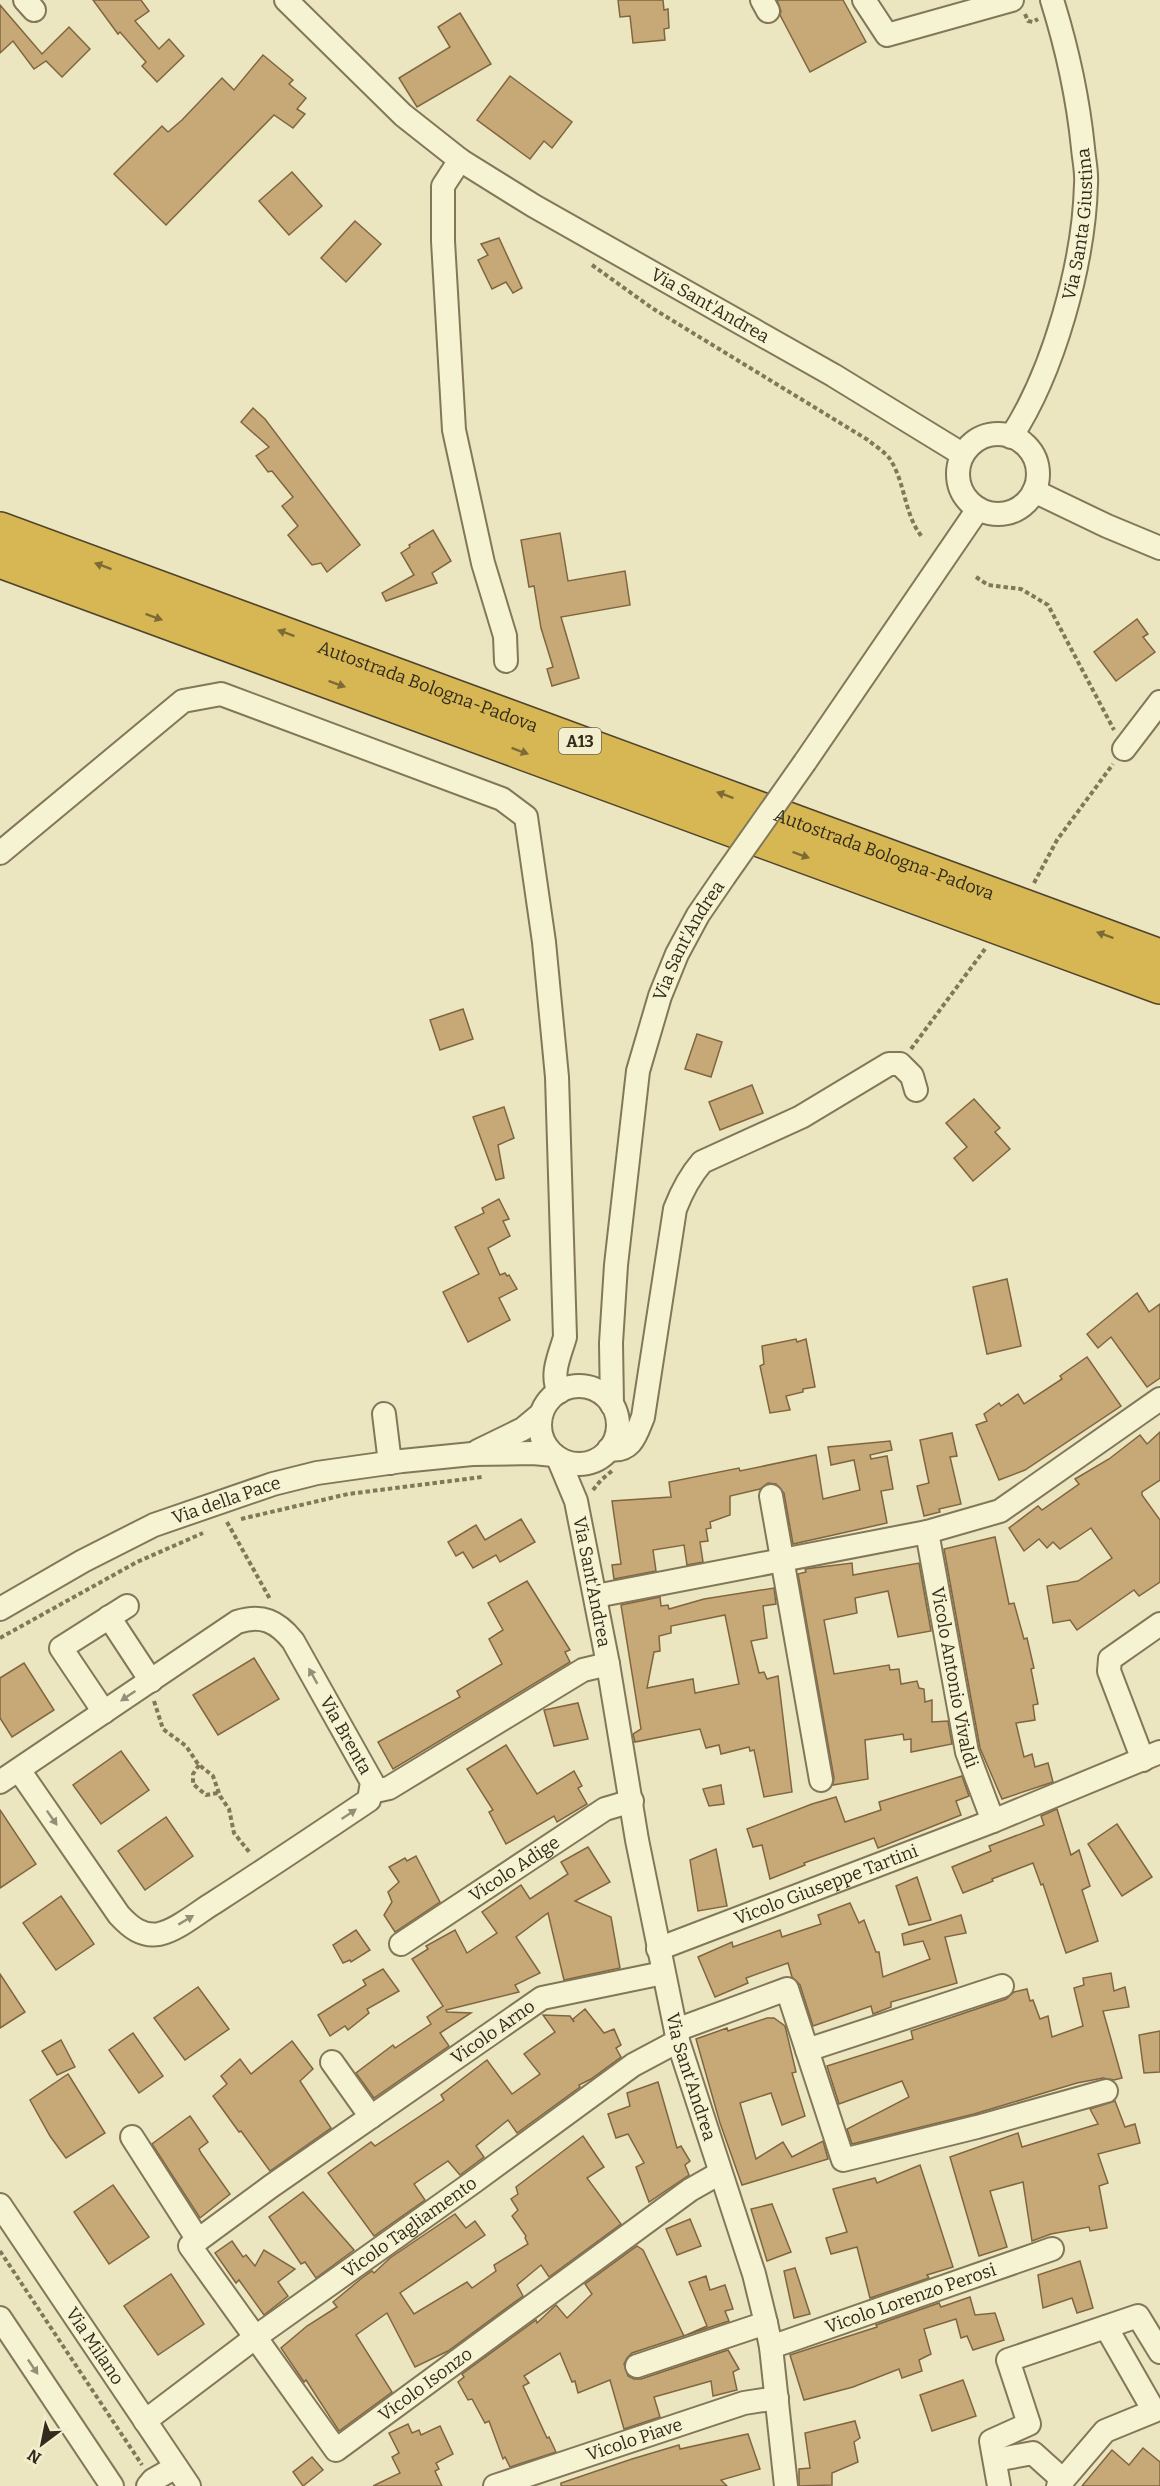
<svg xmlns="http://www.w3.org/2000/svg" width="1160" height="2486" font-family="Bitter,serif">
<style>
.building{fill:#c7a877;stroke:#806640;stroke-width:1.5;fill-rule:evenodd}
.lines{fill:none;stroke-linecap:round;stroke-linejoin:round}
.minor-casing{stroke:#837759;stroke-width:26}
.highway-casing{stroke:#50442d;stroke-width:36}
.path{stroke:#837759;stroke-width:4;stroke-dasharray:4.5 3;stroke-linecap:butt}
.minor{stroke:#f6f3d2;stroke-width:22}
.highway{stroke:#d7b753;stroke-width:33}
.minor-bridge-casing{stroke:#837759;stroke-width:26;stroke-linecap:butt}
.minor-bridge{stroke:#f6f3d2;stroke-width:22}
.oneway{fill:#7d6b35}
.oneway2{fill:#949077}
.labels{text-anchor:middle;dominant-baseline:central;stroke-width:6;stroke-linejoin:round;paint-order:stroke}
.shield{fill:#f3efce;stroke:#6d6651;stroke-width:1.5}
.shield-label{font-size:16px;font-weight:bold;fill:#332c1c}
.street-label{font-size:18px;fill:#332c1c;stroke:#f3efce}
</style>
<rect width="100%" height="100%" fill="#ebe6bf"/>
<g class="building">
<path d="M93,0h48l8,11 -14,10 24,28 10,-10 15,17 -27,26 -15,-16 4,-4 -26,-30 -2,2z"/>
<path d="M618,0h45l1,10 4,-1 1,19 -5,1 1,11 -32,3 -3,-27 -10,1z"/>
<path d="M777,0h66l23,42 -56,30 -30,-57 1,-4z"/>
<path d="M0,5l42,49 27,-27 21,22 -28,28 -16,-16 -12,8 -21,-28 -13,12z"/>
<path d="M460,13l31,51 -74,43 -18,-29 51,-31 -12,-20z"/>
<path d="M263,55l30,25 -4,4 17,14 -9,11 8,5 -12,14 -19,-13 -108,110 -52,-51 48,-48 6,6 14,-12 40,-42 12,12z"/>
<path d="M510,76l62,46 -20,26 -8,-7 -14,18 -53,-39z"/>
<path d="M292,172l30,34 -33,29 -30,-34z"/>
<path d="M355,221l26,23 -35,38 -25,-24z"/>
<path d="M499,238l23,50 -9,5 -7,-11 -14,7 -14,-29 10,-5 -7,-11z"/>
<path d="M253,408l12,11 95,126 -33,27 -6,-9 -9,2 -24,-30 10,-9 -16,-20 11,-9 -21,-26 -4,1 -12,-16 13,-9 -28,-25z"/>
<path d="M433,530l18,31 -19,12 5,10 -51,18 -4,-8 32,-18 -13,-22 9,-6 -1,-2z"/>
<path d="M560,533l8,48 57,-10 5,34 -69,12 18,61 -27,8 -5,-17 6,-2 -12,-39 -7,-42 -5,1 -8,-47z"/>
<path d="M1137,619l11,15 -5,3 12,15 -39,29 -22,-29z"/>
<path d="M463,1009l10,30 -33,11 -10,-30z"/>
<path d="M697,1034l25,8 -11,35 -26,-8z"/>
<path d="M752,1085l11,28 -43,17 -11,-28z"/>
<path d="M974,1099l26,29 -5,4 15,17 -37,32 -19,-23 13,-11 -21,-24z"/>
<path d="M504,1107l10,31 -16,7 6,33 -8,2 -23,-63z"/>
<path d="M499,1199l10,20 -6,2 7,15 -22,12 12,27 5,-2 2,3 2,-1 8,14 -18,9 11,22 -42,22 -25,-50 36,-18 -24,-47 29,-14 -2,-5z"/>
<path d="M1007,1279l14,67 -34,8 -14,-67z"/>
<path d="M1137,1293l12,19 11,-8v74l-13,9 -36,-50 -13,11 -11,-14z"/>
<path d="M796,1339l1,3 9,-3 9,48 -12,2v3l-17,4 4,14 -20,3 -10,-47 4,-2 -2,-18z"/>
<path d="M1087,1357l34,49 -96,64 -26,10 -23,-55 11,-4 -3,-7 15,-11 2,3 17,-12 6,10 38,-25 -2,-3z"/>
<path d="M1160,1432v48l-18,12v3l18,25v62l-21,14 -5,-6 -57,40 -7,-10 -17,3 -6,-37 31,-5 34,-23 -21,-30 -31,21 -7,-7 -6,6 -8,-9 -15,12 -15,-23 29,-22 4,4 37,-26 -4,-5 34,-20 31,-24 7,9z"/>
<path d="M952,1433l5,23 -7,1 11,47 -22,5 1,3 -16,4 -7,-30 12,-3 -9,-43z"/>
<path d="M890,1441l2,9 -22,5 1,4 16,-3 6,33 -12,2 6,32 -94,21 -9,-51 -8,-9 -8,-1 -8,6 -30,7v19l-20,7 1,6 -5,1 2,12 -8,1 3,20 -16,3 -3,-20 -31,5 3,21 -42,8 -2,-14 9,-1 -9,-63 59,-4 -2,-15 70,-14 1,3 76,-16 7,44 37,-9 -6,-30 -23,5 -3,-18z"/>
<path d="M521,1519l14,23 -35,20 -4,-7 -23,13 -10,-16 -7,4 -8,-14 28,-17 9,15z"/>
<path d="M995,1537l14,67 5,-1 10,36 3,-1 7,30 -3,1 7,35 -5,1 2,15 -19,3 8,34 8,-3 3,13 13,-4 5,19 -51,17 -22,-51 -36,-199z"/>
<path d="M852,1563l1,12 66,-12 12,68 -33,6 -10,-46 -33,7 2,15 -33,7 10,54 55,-9 1,5 9,-1 2,15 16,-3 2,7 5,1 1,13 7,-2v22l16,-1 4,23 -41,8v-13l-7,1 -1,-6 -38,6 3,39 -35,6 1,-7 -36,-204 8,-2 -1,-3z"/>
<path d="M527,1581l43,69 -5,2 5,10 -177,107 -15,-27 82,-45 -3,-6 45,-27 -13,-25 14,-9 -15,-27z"/>
<path d="M774,1588l2,16 -13,2 4,32 -16,3 8,32 5,-1 3,7 11,-3 14,116 -28,5 -10,-47 -4,1 -1,-4 -28,7 -2,-9 -13,3 -6,-19 -65,13 -2,-8 8,-5 -20,-124 39,-8 1,9 7,-1 1,4 35,-10zM725,1615l14,69 -44,9 -2,-14 -46,9 7,-36 6,-1 -1,-15 12,-3v-7z"/>
<path d="M254,1658l25,41 -61,36 -25,-40z"/>
<path d="M24,1663l30,47 -42,27 -12,-19v-40z"/>
<path d="M578,1703l10,36 -34,7 -10,-36z"/>
<path d="M506,1745l31,49 37,-23 8,15 -4,2 9,16 -30,18 -3,-6 -48,28 -17,-32 4,-2 -26,-41z"/>
<path d="M121,1751l28,39 -48,34 -28,-39z"/>
<path d="M962,1776l7,20 -13,5 5,14 -83,33 -4,-10 -70,25 1,2 -35,14 -8,-34 -9,2 -6,-18 65,-25 24,-7 9,25 36,-12 -2,-8z"/>
<path d="M721,1785l3,19 -15,2 -6,-17z"/>
<path d="M1057,1809l14,46 8,-5 11,36 -8,4 16,51 -32,12 -23,-69 -2,1 -8,-22 -41,16 1,2 -30,12 -11,-26 39,-16 -2,-5 55,-21 -3,-9z"/>
<path d="M0,1810l36,54 -36,24z"/>
<path d="M166,1817l27,39 -48,34 -27,-39z"/>
<path d="M1117,1824l35,53 -30,19 -34,-52z"/>
<path d="M588,1847l22,35 -35,19 36,16 9,51 -56,12 -16,-67 -32,24 24,36 -25,12 4,7 -73,18 1,2 24,1 -31,20 9,13 -75,52 -18,-25 37,-28 2,3 36,-24 -4,-7 16,-11 -31,-47 16,-10 -2,-3 29,-16 12,23 30,-20 -15,-21 39,-27 9,14 38,-25 -7,-12z"/>
<path d="M716,1849l11,57 -29,5 -8,-51z"/>
<path d="M416,1856l24,46 -45,30 -11,-17 8,-13 -4,-10 11,-10 -10,-15 16,-9 2,3z"/>
<path d="M917,1877l14,43 -22,5 -13,-39z"/>
<path d="M61,1896l33,48 -38,26 -33,-47z"/>
<path d="M850,1903l9,20 5,-3 12,32h3l4,25 47,-18 -7,-18 -19,4 -2,-11 59,-19 5,18 -21,4 12,46 -66,19v5l-18,7 -2,-8 -58,20 -13,-41 -8,-8 -4,-14 -42,15 2,5 -33,14 -17,-40 34,-15 1,5 47,-17 2,7 39,-13 -3,-9z"/>
<path d="M356,1930l14,20 -19,12 -1,-2 -7,3 -10,-18z"/>
<path d="M383,1969l16,22 -32,18 2,4 -21,17 -3,-4 -15,10 -12,-21 48,-30 -3,-5z"/>
<path d="M1111,1973l3,18 11,-4 4,20 -26,4 19,67 -8,2 -11,-2 -26,5 -103,31 -122,30 -5,-15 62,-32 -7,-16 -63,23 -12,-38 86,-27 -2,-8 95,-32 8,-7 13,-3 3,12 3,-1 7,19 8,-3 4,21 31,-11 -9,-38 10,-3 -1,-7z"/>
<path d="M0,1974l25,38 -25,16z"/>
<path d="M198,1987l31,42 -44,31 -31,-42z"/>
<path d="M585,2009l19,24 10,-4 7,16 -5,3 5,9 -30,22 -12,6 1,2 -63,46 -9,-13 -32,26 8,11 -24,18 -12,-14 -34,23 11,16 -51,36 -46,-63 43,-31 4,4 69,-46 -3,-5 46,-35 25,34 28,-20 -16,-20 31,-22 -12,-17 27,1 4,6 -1,-3z"/>
<path d="M767,2018h7l11,8 11,46 -4,1 13,43 -23,9 -11,-32 -31,10 16,56 27,-17 9,15 31,-16 5,18 -86,26 -22,-62 -24,-84 31,-11 1,3z"/>
<path d="M1160,2031v41l-16,1 -5,-38z"/>
<path d="M133,2033l30,43 -24,17 -30,-43z"/>
<path d="M61,2040l14,27 -18,8 -15,-24z"/>
<path d="M292,2041l21,28 -13,12 31,47 -61,43 -29,-40 -2,1 -26,-36 14,-12 -6,-8 19,-17 11,15z"/>
<path d="M68,2074l37,59 -39,25 -16,-22 -20,-36z"/>
<path d="M658,2082l19,66 4,-2 9,15 -5,4 4,10 -40,27 -13,-35 8,-4 -16,-29 -12,4 -8,-24 22,-8 -3,-13z"/>
<path d="M1115,2101l10,26 10,-3 5,19 -42,11 10,29 -9,3 8,42 -17,3 -1,-4 -38,7 -19,7 -9,-59 -33,9 17,56 -28,9 -29,-99 68,-24 4,14 76,-23 -8,-15z"/>
<path d="M190,2116l18,26 -9,7 2,4 29,41 -30,24 -48,-74z"/>
<path d="M583,2136l21,31 -17,11 34,46 -72,53 -8,-12 -24,20 6,11 -75,55 -33,16 -28,-54 -31,22 36,57 -53,39 -33,-51 -2,2 -23,-34 26,-22 30,-19 -4,-5 29,-24 10,-7 2,2 16,-15 65,-44 11,14 9,-7 10,14 -85,58 14,21 53,-32 5,6 24,-17 -2,-6 34,-21 -3,-6 1,-2 -14,-20 6,-6 -7,-11 7,-5 -2,-7z"/>
<path d="M920,2165l33,102 -26,8 2,3 -59,20 -13,-51 -26,7 -5,-16 21,-6 -14,-43 42,-11 2,5z"/>
<path d="M113,2185l36,52 -40,27 -35,-52z"/>
<path d="M303,2192l51,58 -38,28 -11,-16 -4,2 -32,-47z"/>
<path d="M772,2204l19,48 -24,9 -16,-52z"/>
<path d="M690,2219l11,27 -24,9 -11,-26z"/>
<path d="M232,2241l11,16 3,-2 9,11 9,-16 31,19 -17,13 10,14 -24,19 -25,-35 -3,3 -21,-30z"/>
<path d="M637,2246l6,4 41,86 23,-10 -18,-44 17,-6 4,14 15,-5 8,24 -8,2 4,10 -97,32 -5,5 -3,6 4,12 6,3h7l87,-29 11,19 -6,3 4,18 -24,6 -2,-15 -57,16 6,20 -36,12 -14,-49 -32,13 -3,-12 -3,1 -12,-29 -36,23 5,7 -6,3 24,52 2,-1 7,15 -46,15 -5,-10 -2,2 -14,-38 -4,2 -13,-24 -4,1 -10,-18 6,-5 -2,-3 74,-54 1,3 19,-18 11,13 25,-24 -7,-10z"/>
<path d="M1080,2261l13,47 -16,5 -5,-15 -29,10 -5,-33z"/>
<path d="M795,2268l15,46 -16,4 -10,-47z"/>
<path d="M171,2274l33,50 -46,31 -34,-49z"/>
<path d="M970,2297l5,18 20,-2 9,27 -31,10 -6,-14 -6,2 -5,-19 -32,10 7,25 -12,6 3,11 -20,7 -3,-9 -46,18 -49,13 -14,-45 87,-28 -1,-2 63,-22 2,4z"/>
<path d="M963,2380l13,36 -44,15 -12,-36z"/>
<path d="M855,2421l5,17 -6,4 4,20 -26,11v12l-33,1v-17l11,-1 -5,-35z"/>
<path d="M408,2424l4,9 7,-3 2,5 19,-9 13,28 -17,9 3,6 -4,2 7,15h-69l27,-13 -8,-16 7,-4 -10,-20z"/>
<path d="M748,2434l12,35 -39,11 6,6h-166v-3l71,-24 47,-14 1,4z"/>
<path d="M1143,2448l17,14v24h-78l30,-36 17,15z"/>
<path d="M312,2457l11,13 -20,16 -10,-14z"/>
</g>
<g class="lines">
<defs>
<g id="minor">
<path d="M25,0l9,10"/>
<path id="s1" d="M286,0l117,115 57,45 74,46 299,169 129,79"/>
<path d="M762,0l6,11"/>
<path d="M864,0l23,35 125,-35"/>
<path d="M460,160l-17,26v55l11,189 29,133 22,73 1,25"/>
<circle cx="998" cy="474" r="40"/>
<path id="s2" d="M1011,437c43,-66 73,-174 75,-253 1,-12 -2,-24 -3,-36 -5,-50 -16,-100 -31,-148"/>
<path d="M1034,491l73,35 53,22"/>
<path d="M1124,749l36,-47"/>
<path d="M805,762l173,-253"/>
<path d="M0,853l183,-152 38,-7 281,105 24,18 18,125 13,135 8,260c-5,18 -15,37 -6,55"/>
<circle cx="579" cy="1425" r="39"/>
<path id="s3" d="M612,1405l-1,-62 5,-78 22,-194 22,-75 17,-42 21,-39 26,-38"/>
<path d="M384,1414l6,49"/>
<path d="M609,1449c23,4 27,-15 34,-32l32,-208c7,-18 14,-32 27,-47l99,-45 88,-53h11l12,12 4,14"/>
<path d="M478,1451l45,-22 18,-15"/>
<path id="s4" d="M558,1458l18,43 32,163 29,176 41,201 76,233 12,49 5,24 15,139"/>
<path d="M771,1496l50,284"/>
<path id="s5" d="M927,1532l40,220 26,69"/>
<path d="M596,1596l331,-64 73,-21 160,-112"/>
<path id="s6" d="M0,1609l83,-48 71,-36 119,-41 44,-11 85,-12 70,-7 61,-1 21,2"/>
<path d="M109,1617l42,64"/>
<path d="M104,1712l-43,-64 66,-42"/>
<path d="M1143,1760l-34,-89 1,-12 50,-35"/>
<path id="s7" d="M0,1782l237,-160c25,-8 40,-1 56,19l79,141 -3,18c-52,35 -103,69 -154,102 -17,10 -37,28 -56,32 -17,3 -29,-7 -40,-19l-100,-145"/>
<path d="M371,1792l18,-4 194,-118 25,-6"/>
<path id="s8" d="M401,1944l204,-135 27,-8"/>
<path id="s9" d="M658,1949l335,-128 167,-69"/>
<path id="s10" d="M663,1973l-121,25 -272,189 -80,59 146,204 354,-260 30,-17"/>
<path d="M1002,1986l-195,64 36,110 134,-33 129,-36"/>
<path d="M676,2030l111,-41 20,61"/>
<path d="M332,2062l39,55"/>
<path d="M132,2137l66,103"/>
<path id="s11" d="M0,2205l189,281"/>
<path d="M0,2318l112,168"/>
<path id="s12" d="M771,2347l281,-98"/>
<path d="M637,2366l129,-43"/>
<path id="s13" d="M145,2421l119,-90 208,-148 161,-118 45,-24"/>
<path d="M995,2460l38,-7 30,27"/>
<path d="M148,2486l5,-6 23,-13"/>
<path id="s14" d="M495,2486l249,-83 33,-5"/>
<path d="M999,2486l-8,-45 38,-17 -21,-64 130,-44 22,36"/>
<path d="M1058,2486l47,-55 49,-20 -48,-84"/>
</g>
<g id="highway">
<path id="s15" d="M0,529l1160,427"/>
<path d="M0,561l1160,426"/>
</g>
</defs>
<use href="#minor" class="minor-casing"/>
<use href="#highway" class="highway-casing"/>
<g class="path">
<path d="M1025,14l3,7 5,1 5,-3"/>
<path d="M592,265l60,43 216,132c7,6 17,12 22,19 16,25 14,57 33,79"/>
<path d="M976,577l12,8 33,4 27,16 66,125"/>
<path d="M1034,883l23,-43 56,-76"/>
<path d="M911,1049l74,-100"/>
<path d="M593,1490l8,-10 12,-10"/>
<path d="M241,1519l107,-25 134,-17"/>
<path d="M227,1522l43,77"/>
<path d="M0,1638l137,-76 66,-29"/>
<path d="M154,1701l9,28 23,17 12,18 15,12 7,20 9,13 5,24 16,20"/>
<path d="M199,1765l-6,9v10l13,11 12,-2"/>
<path d="M0,2251l142,214"/>
</g>
<use href="#minor" class="minor"/>
<use href="#highway" class="highway"/>
<defs>
<path id="minor-bridge" d="M724,877l81,-115"/>
</defs>
<use href="#minor-bridge" class="minor-bridge-casing"/>
<use href="#minor-bridge" class="minor-bridge"/>
</g>
<defs><path id="oneway-solid" d="M-6-.8H1V-3.2L6.5 0L1 3.2V.8H-6Z" transform="scale(1.5)"/></defs>
<g class="oneway">
<use href="#oneway-solid" transform="translate(103 566) rotate(-160)"/>
<use href="#oneway-solid" transform="translate(154 617) rotate(20)"/>
<use href="#oneway-solid" transform="translate(286 633) rotate(-160)"/>
<use href="#oneway-solid" transform="translate(337 684) rotate(20)"/>
<use href="#oneway-solid" transform="translate(520 751) rotate(20)"/>
<use href="#oneway-solid" transform="translate(725 795) rotate(-160)"/>
<use href="#oneway-solid" transform="translate(801 855) rotate(20)"/>
<use href="#oneway-solid" transform="translate(1105 935) rotate(-160)"/>
</g>
<g class="oneway2">
<use href="#oneway-solid" transform="translate(313 1676) rotate(-119)"/>
<use href="#oneway-solid" transform="translate(128 1696) rotate(146)"/>
<use href="#oneway-solid" transform="translate(349 1814) rotate(-34)"/>
<use href="#oneway-solid" transform="translate(52 1818) rotate(55)"/>
<use href="#oneway-solid" transform="translate(186 1920) rotate(-31)"/>
<use href="#oneway-solid" transform="translate(33 2367) rotate(56)"/>
</g>
<g class="labels">
<rect class="shield" x="559" y="728" width="42" height="26" rx="4.5"/>
<g class="shield-label">
<text x="580" y="741">A13</text>
</g>
<g class="street-label">
<text stroke="none"><textPath href="#s2" startOffset="226">Via Santa Giustina</textPath></text>
<text stroke="none"><textPath href="#s1" startOffset="526">Via Sant'Andrea</textPath></text>
<text stroke="none"><textPath href="#s15" startOffset="456">Autostrada Bologna-Padova</textPath></text>
<text stroke="none"><textPath href="#s15" startOffset="942">Autostrada Bologna-Padova</textPath></text>
<text stroke="none"><textPath href="#s3" startOffset="476">Via Sant'Andrea</textPath></text>
<text stroke="none"><textPath href="#s6" startOffset="252">Via della Pace</textPath></text>
<text stroke="none"><textPath href="#s4" startOffset="129">Via Sant'Andrea</textPath></text>
<text stroke="none"><textPath href="#s5" startOffset="148">Vicolo Antonio Vivaldi</textPath></text>
<text stroke="none"><textPath href="#s7" startOffset="458">Via Brenta</textPath></text>
<text stroke="none"><textPath href="#s8" startOffset="136">Vicolo Adige</textPath></text>
<text stroke="none"><textPath href="#s9" startOffset="180">Vicolo Giuseppe Tartini</textPath></text>
<text transform="translate(493 2032) rotate(-35)">Vicolo Arno</text>
<text stroke="none"><textPath href="#s4" startOffset="634">Via Sant'Andrea</textPath></text>
<text stroke="none"><textPath href="#s13" startOffset="328">Vicolo Tagliamento</textPath></text>
<text stroke="none"><textPath href="#s12" startOffset="148">Vicolo Lorenzo Perosi</textPath></text>
<text stroke="none"><textPath href="#s11" startOffset="170">Via Milano</textPath></text>
<text stroke="none"><textPath href="#s10" startOffset="916">Vicolo Isonzo</textPath></text>
<text stroke="none"><textPath href="#s14" startOffset="147">Vicolo Piave</textPath></text>
</g>
</g>
<g transform="translate(42 2444) rotate(212)" stroke="#f3efce" stroke-width="4.5" paint-order="stroke">
<path d="M0-4.5L10 22L0 15L-10 22Z" fill="#332c1c"/>
<text y="-9" font-size="16" font-weight="bold" text-anchor="middle" fill="#332c1c">N</text>
</g>
</svg>
